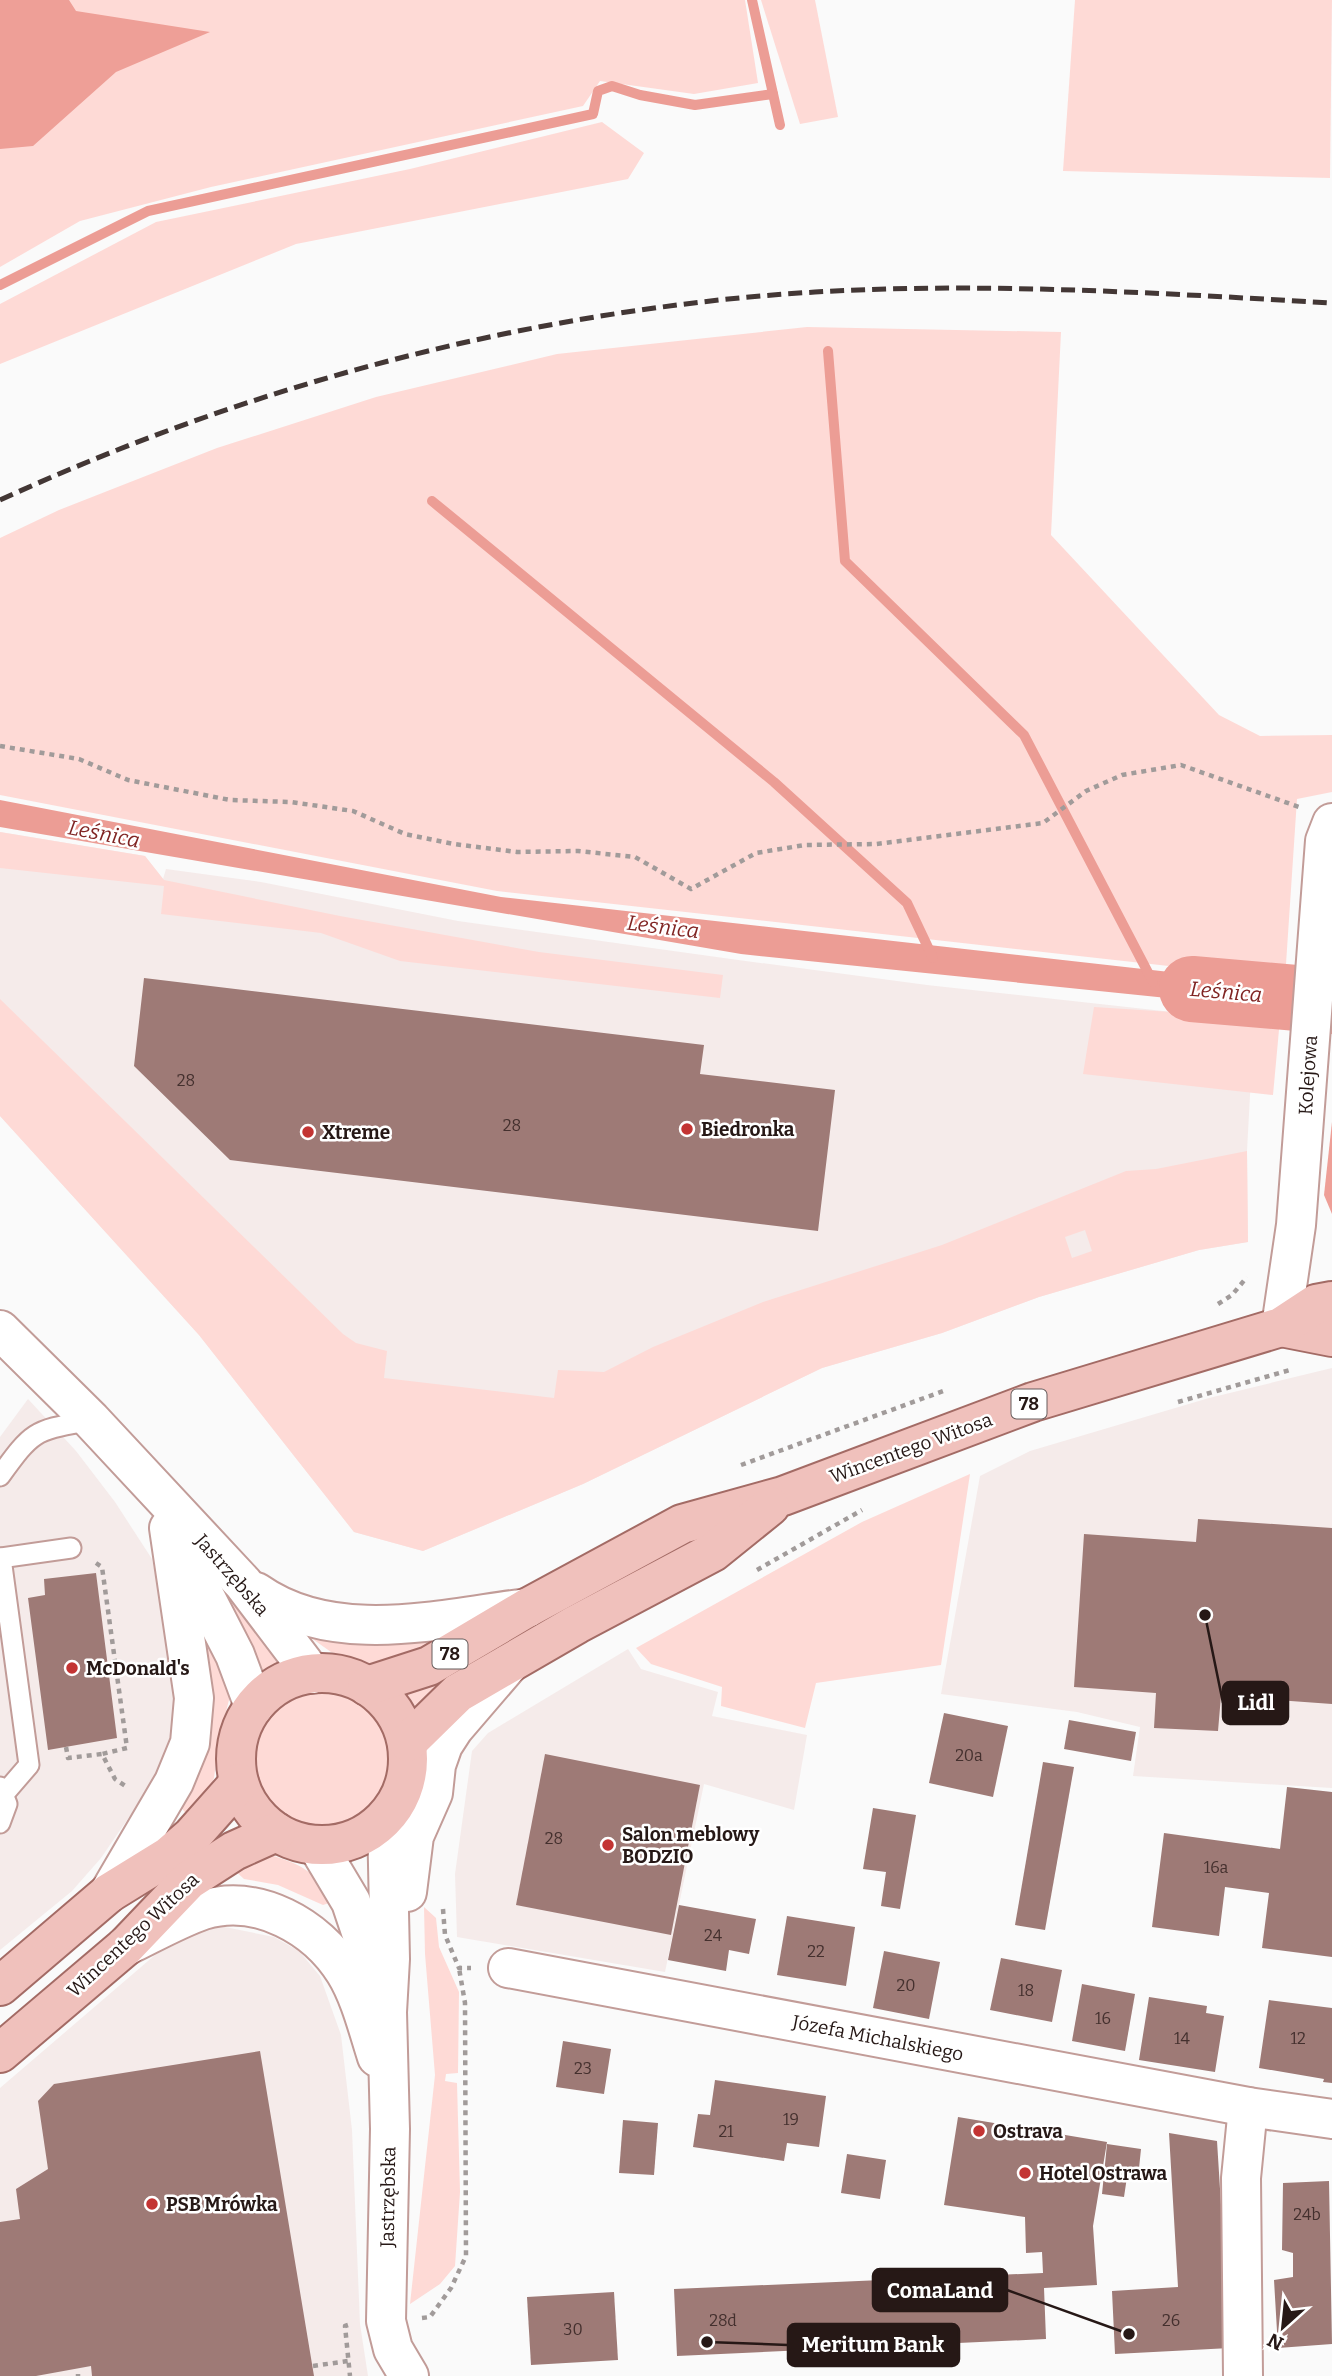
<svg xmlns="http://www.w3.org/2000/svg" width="1332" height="2376" font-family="Bitter,serif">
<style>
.built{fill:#f5ebea}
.green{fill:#fedad6;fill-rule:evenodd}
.forest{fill:#ee9f97}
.water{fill:#ec9d95}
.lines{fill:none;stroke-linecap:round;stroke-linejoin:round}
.stream{stroke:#ec9d95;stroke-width:10}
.river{stroke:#ec9d95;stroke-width:66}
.building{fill:#9e7a76}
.service-casing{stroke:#c29c98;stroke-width:23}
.minor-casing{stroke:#c29c98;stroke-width:42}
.tertiary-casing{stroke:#c29c98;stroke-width:42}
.secondary-casing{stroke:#c29c98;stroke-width:42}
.primary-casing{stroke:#a36b65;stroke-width:42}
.path{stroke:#a19b9a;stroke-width:4.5;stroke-dasharray:5 5;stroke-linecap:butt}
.service{stroke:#fff;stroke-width:19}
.minor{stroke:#fff;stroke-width:38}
.tertiary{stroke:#fff;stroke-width:38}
.secondary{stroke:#fff;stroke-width:38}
.primary{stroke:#f0c1bc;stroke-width:38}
.rail{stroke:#433735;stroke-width:5;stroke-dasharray:14 7;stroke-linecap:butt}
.poi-dot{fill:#c33433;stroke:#fff;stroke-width:2.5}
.labels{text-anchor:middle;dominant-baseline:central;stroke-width:5;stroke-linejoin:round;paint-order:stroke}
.number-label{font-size:16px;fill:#44302e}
.shield{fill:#fff;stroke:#675d5c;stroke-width:2}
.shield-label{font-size:18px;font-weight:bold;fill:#261816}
.street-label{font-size:19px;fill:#261816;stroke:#fff}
.poi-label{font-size:19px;font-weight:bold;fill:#261816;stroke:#fff;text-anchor:start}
.water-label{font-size:21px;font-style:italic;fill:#802523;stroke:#fff}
.leader{fill:none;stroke:#261816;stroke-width:2.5}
.callout-dot{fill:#261816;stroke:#fff;stroke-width:2.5}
.callout{fill:#261816;stroke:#261816;stroke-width:2.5}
.callout-label{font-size:21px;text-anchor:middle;font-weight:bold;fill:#fff}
</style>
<rect width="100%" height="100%" fill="#fafafa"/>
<g class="built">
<path d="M0,832l145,24 18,23 3,-10 95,13 197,39 273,38 196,26 327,36 -7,130 1,91 -49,8 -160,47 -97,36 -120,35 -239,116 -160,67 -69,-19 -155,-197 -199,-219z"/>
<path d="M1332,1368v420l-199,-12 7,-49 -63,-15 -136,-18 39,-218 50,-25 179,-53z"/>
<path d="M28,1399l48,52 39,51 37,57 19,90 7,63 -10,48 -67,98 -29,33 -72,59v-513z"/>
<path d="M628,1649l13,20 77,23 -6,24 95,19 -13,75 -90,-26 -39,188 -208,-35 -2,-63 17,-123 16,-18z"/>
<path d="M220,1926l54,11 25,14 21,25 21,59 11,95 8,194 8,52h-368v-288l155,-133 37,-22z"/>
</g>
<g class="green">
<path d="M55,0h690l13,83 -64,11 -94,-13 -17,25 -372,81 -131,34 -80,46v-132z"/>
<path d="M761,0h54l23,117 -38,7z"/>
<path d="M1075,0h257l-2,178 -267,-7z"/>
<path d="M602,122l42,31 -16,26 -332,65 -296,120v-60l156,-82 254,-53z"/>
<path d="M807,327l254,5 -10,203 168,180 41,21 72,-1v57l-35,7 -12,180 -788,-88 -497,-96v-257l59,-28 158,-62 159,-51 181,-43z"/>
<path d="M0,832l145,24 19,24 176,36 199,36 184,23 -3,23 -320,-37 -79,-28 -160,-19 3,-28 -164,-18z"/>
<path d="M0,999l343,335 13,9 31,8 -3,27 170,20 4,-28 46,2 49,-25 110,-45 179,-57 184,-74 30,-2 91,-18 1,91 -49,8 -160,47 -97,36 -120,35 -239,116 -160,67 -69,-19 -155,-197 -199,-219zM1085,1230l7,21 -20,7 -7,-21z"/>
<path d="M1094,1007l186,12 -7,76 -190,-21z"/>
<path d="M970,1474l-29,191 -125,18 -11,45 -84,-22 1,-19 -71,-23 -15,-16 226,-126z"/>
<path d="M228,1594l51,68 -17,12 -38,-78z"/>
<path d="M196,1605l34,91 -11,43 -5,39 -8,19 -16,21 -12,-14z"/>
<path d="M430,1633l6,15 -61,17 -44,-13 -24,-17z"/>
<path d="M452,1673l-35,37 -12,-18z"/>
<circle cx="322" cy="1759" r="69"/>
<path d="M270,1855c34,10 44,17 65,46l-12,4 -45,-20 -34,-6 -13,-12z"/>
<path d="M424,1907l12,11 3,29 20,45 -1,81 -12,1 -1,7 12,2 3,109 -5,74 -15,18 -30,20 25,-229 -10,-121z"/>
</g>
<g class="forest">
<path d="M0,0h69l7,11 134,21 -94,40 -83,74 -33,3z"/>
<path d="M1332,1122v92l-8,-19z"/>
</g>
<path class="water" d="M0,800l501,97 785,88 -3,25 -542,-56 -741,-127z"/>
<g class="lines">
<g class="stream">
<path d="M752,0l28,125"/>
<path d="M0,285l148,-74 445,-97 5,-23 14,-5 28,9 55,10 78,-11"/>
<path d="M828,351l17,210 179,174 129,247"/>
<path d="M432,501l342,281 133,121 26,55"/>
</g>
<path class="river" d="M1192,989l140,12"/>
</g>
<g class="building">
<path d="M144,978l560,67 -4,29 135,16 -17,141 -588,-71 -96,-94z"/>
<path d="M1198,1519l134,9v176l-111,-8 -3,35 -64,-3 2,-35 -82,-6 10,-153 112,8z"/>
<path d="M96,1573l21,165 -69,12 -20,-152 17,-3 -1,-16z"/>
<path d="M944,1713l64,13 -15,71 -64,-14z"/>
<path d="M1069,1720l67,12 -5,29 -67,-12z"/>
<path d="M545,1754l155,31 -29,150 -155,-30z"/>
<path d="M1043,1762l31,5 -29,163 -30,-5z"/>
<path d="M1287,1787l45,5v165l-70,-9 7,-55 -44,-6 -6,49 -67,-9 12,-94 116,16z"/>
<path d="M873,1808l43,7 -16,94 -19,-3 5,-34 -23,-3z"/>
<path d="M679,1905l77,14 -7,35 -20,-4 -3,21 -58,-11z"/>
<path d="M787,1916l68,11 -9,59 -69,-11z"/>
<path d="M884,1951l56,11 -11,57 -56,-11z"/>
<path d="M1001,1958l61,12 -10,52 -62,-12z"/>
<path d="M1082,1984l53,10 -10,57 -53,-10z"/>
<path d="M1149,1997l58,9 -1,7 18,3 -9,56 -76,-12z"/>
<path d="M1269,2000l63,8v75l-9,-1 1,-3 -65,-11z"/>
<path d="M563,2041l48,8 -7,45 -48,-7z"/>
<path d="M260,2051l54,325h-222l-1,-10 -55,10h-36v-154l20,-3 -4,-30 32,-20 -10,-68 16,-17z"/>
<path d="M715,2080l111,16 -7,51 -32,-4 -3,18 -91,-14 5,-33 12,1z"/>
<path d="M958,2117l149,25 -14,84 4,59 -53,3 2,51 -369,17 -3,-67 369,-16 -1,-21 -16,1 -1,-36 -81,-12z"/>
<path d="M623,2120l35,3 -4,52 -35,-2z"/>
<path d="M1169,2133l48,8 13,207 -115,6 -3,-63 66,-4z"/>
<path d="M1107,2144l34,5 -3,29 -11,-1 -3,20 -22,-3z"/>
<path d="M847,2154l39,6 -6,39 -39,-6z"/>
<path d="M1329,2181l3,163 -54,4 -4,-68 19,-3v-24l-11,-3 1,-67z"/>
<path d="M614,2292l4,68 -87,5 -4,-68z"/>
</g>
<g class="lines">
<defs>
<g id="service">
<path d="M0,1476c34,-47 34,-45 91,-56"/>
<path d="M0,1558l71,-10"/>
<path d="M1,1558l28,207 -25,29"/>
<path d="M0,1787l7,17 -7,19"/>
</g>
<g id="minor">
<path d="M1281,1327l15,-102 29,-384 7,-18"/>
<path d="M508,1968l740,139 84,12"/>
<path d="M1243,2376l-2,-198 7,-71"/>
</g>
<g id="tertiary">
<path d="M387,1818l3,141 -3,53 3,117 -4,192 7,28 16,27"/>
<path d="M317,1845l34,57 27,81"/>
<path d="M407,1892l7,-56 19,-43 3,-28 7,-20 11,-17 55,-64"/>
<path d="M126,1946c25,-12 51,-27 77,-36 55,-17 114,17 142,62 15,24 23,57 32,85"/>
</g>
<g id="secondary">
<path d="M0,1330l91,90 152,163 69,91"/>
<path d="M179,1546l56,109 19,51"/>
<path d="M256,1592c78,55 184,27 271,16"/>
<path d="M109,1893l65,-111 16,-39 4,-45 -25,-170"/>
</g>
<g id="primary">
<path d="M1281,1327l51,10"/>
<circle cx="322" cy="1759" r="86"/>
<path d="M367,1686l62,-20 98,-58 155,-84 101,-28 250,-94 248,-75 35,-23 16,-3"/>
<path d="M408,1742l50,-49 119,-69 136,-72 57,-46"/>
<path d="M0,1986l109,-93 60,-37 22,-19 48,-54"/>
<path d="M0,2053l126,-107 63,-66 45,-29 42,-19"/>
</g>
</defs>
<use href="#service" class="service-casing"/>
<use href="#minor" class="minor-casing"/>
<use href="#tertiary" class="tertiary-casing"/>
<use href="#secondary" class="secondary-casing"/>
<use href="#primary" class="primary-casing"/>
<g class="path">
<path d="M0,746l79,13 49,21 102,20 61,2 62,9 52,23 49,10 63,8 61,-1 57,6 56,32 65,-36 49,-8 71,-1 167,-21 43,-32 36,-16 59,-10 118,42"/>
<path d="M1218,1304l14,-9 15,-18"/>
<path d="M1178,1402l112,-32"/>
<path d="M741,1465l205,-75"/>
<path d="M96,1563l6,4 25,181 -25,6"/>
<path d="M757,1570l105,-60"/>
<path d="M66,1747l2,11 34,-4 13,25 12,8"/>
<path d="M443,1909l2,26 14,33h12"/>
<path d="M422,2318l8,-1 21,-29 15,-32 -1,-253 -6,-35"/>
<path d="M348,2325l-3,1 5,50"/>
<path d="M313,2366l35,-5"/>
<path d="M78,2374v2"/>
</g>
<use href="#service" class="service"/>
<use href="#minor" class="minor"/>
<use href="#tertiary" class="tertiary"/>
<use href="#secondary" class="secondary"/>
<use href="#primary" class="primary"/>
<path class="rail" d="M0,500c223,-102 459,-170 702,-198 209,-25 421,-11 630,1"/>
</g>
<g class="poi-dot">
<circle cx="687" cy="1129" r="7"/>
<circle cx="308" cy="1132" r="7"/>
<circle cx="72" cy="1668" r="7"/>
<circle cx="608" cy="1845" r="7"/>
<circle cx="979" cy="2131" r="7"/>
<circle cx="1025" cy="2173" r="7"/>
<circle cx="152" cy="2204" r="7"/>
</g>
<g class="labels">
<g class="number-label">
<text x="186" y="1080">28</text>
<text x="512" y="1125">28</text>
<text x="969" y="1755">20a</text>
<text x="554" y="1838">28</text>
<text x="1216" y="1867">16a</text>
<text x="713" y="1935">24</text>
<text x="816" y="1951">22</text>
<text x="906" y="1985">20</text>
<text x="1026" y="1990">18</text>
<text x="1103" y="2018">16</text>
<text x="1182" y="2038">14</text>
<text x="1298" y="2038">12</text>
<text x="583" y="2068">23</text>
<text x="791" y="2119">19</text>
<text x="726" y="2131">21</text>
<text x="1307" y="2214">24b</text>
<text x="723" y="2320">28d</text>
<text x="1171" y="2320">26</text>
<text x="573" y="2329">30</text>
</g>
<g class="shield">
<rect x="1011.5" y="1389.5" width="35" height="29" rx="5"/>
<rect x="432.5" y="1639.5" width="35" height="29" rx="5"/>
</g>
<g class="shield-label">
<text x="1029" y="1404">78</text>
<text x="450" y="1654">78</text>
</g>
<g class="street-label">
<text transform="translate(1308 1075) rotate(-86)">Kolejowa</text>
<text transform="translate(911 1448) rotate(-20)">Wincentego Witosa</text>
<text transform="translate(232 1575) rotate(49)">Jastrzębska</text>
<text transform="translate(133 1935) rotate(-43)">Wincentego Witosa</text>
<text transform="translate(878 2038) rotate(11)">Józefa Michalskiego</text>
<text transform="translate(388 2197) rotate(-89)">Jastrzębska</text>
</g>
<g class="poi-label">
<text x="701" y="1129">Biedronka</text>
<text x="322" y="1132">Xtreme</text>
<text x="86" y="1668">McDonald's</text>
<text x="622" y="1834">Salon meblowy<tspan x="622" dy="22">BODZIO</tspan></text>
<text x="993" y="2131">Ostrava</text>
<text x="1039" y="2173">Hotel Ostrawa</text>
<text x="166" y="2204">PSB Mrówka</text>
</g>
<g class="water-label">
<text transform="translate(104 834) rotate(11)">Leśnica</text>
<text transform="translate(663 927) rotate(7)">Leśnica</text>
<text transform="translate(1226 992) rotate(5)">Leśnica</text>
</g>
</g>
<path class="leader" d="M1205 1615L1223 1703M1129 2334L1007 2290M707 2342L788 2345"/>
<g class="callout-dot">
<circle cx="1205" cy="1615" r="7"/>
<circle cx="1129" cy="2334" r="7"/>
<circle cx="707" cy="2342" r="7"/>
</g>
<g class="callout">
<rect x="1223" y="1682" width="65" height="42" rx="7"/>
<rect x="873" y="2269" width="134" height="42" rx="7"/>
<rect x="788" y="2324" width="171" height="42" rx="7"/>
</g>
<g class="callout-label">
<text x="1256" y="1710">Lidl</text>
<text x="940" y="2298">ComaLand</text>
<text x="873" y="2352">Meritum Bank</text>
</g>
<g transform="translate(1283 2327) rotate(207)" stroke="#ffffff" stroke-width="5" paint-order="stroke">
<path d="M0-5L12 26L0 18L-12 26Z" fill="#261816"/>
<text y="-10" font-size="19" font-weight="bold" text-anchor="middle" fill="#261816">N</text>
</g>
</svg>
